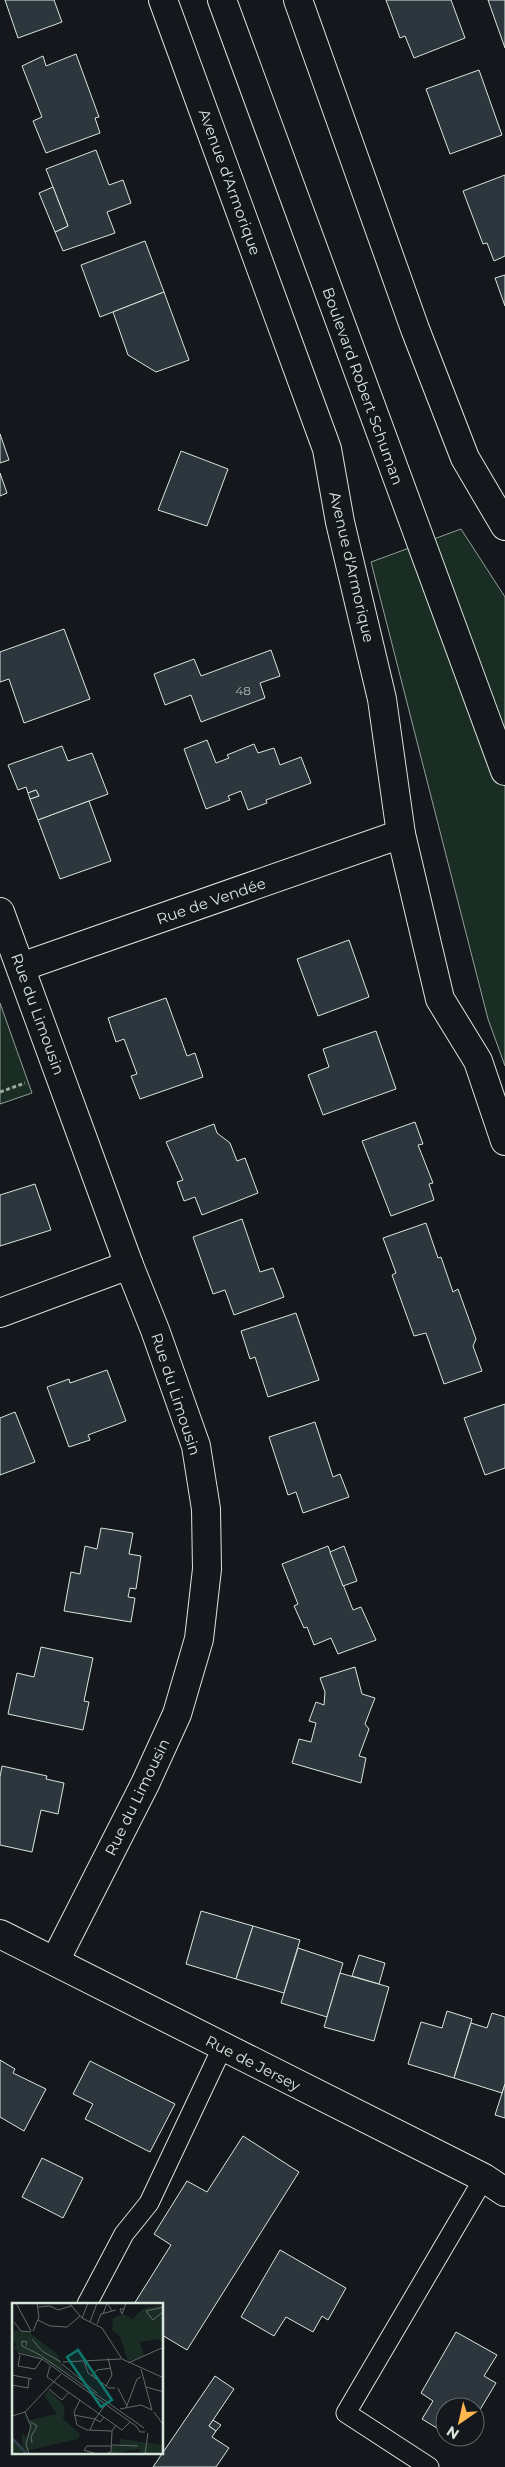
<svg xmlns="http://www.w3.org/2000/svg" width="505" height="2467" font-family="Montserrat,sans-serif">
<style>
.green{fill:#1a2d24;stroke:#939e99}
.building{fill:#2c363c;stroke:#d8e6dc}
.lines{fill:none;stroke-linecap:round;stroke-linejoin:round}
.service-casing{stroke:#d8e6dc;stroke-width:21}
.minor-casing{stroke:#d8e6dc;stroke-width:30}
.secondary-casing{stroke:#d8e6dc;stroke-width:30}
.path{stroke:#9da8a2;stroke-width:3;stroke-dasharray:4 2.5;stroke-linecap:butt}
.service{stroke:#14181c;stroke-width:19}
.minor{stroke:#14181c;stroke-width:28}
.secondary{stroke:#14181c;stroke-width:28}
.labels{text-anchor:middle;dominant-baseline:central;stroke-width:4;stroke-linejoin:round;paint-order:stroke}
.number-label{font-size:12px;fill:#adbab4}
.street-label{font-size:15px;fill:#d8e6dc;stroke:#14181c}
.inset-river{fill:none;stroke:#2f3f4d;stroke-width:2.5}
.inset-road{fill:none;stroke:#626a69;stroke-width:1}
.view{fill:#0f766e;fill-opacity:0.15;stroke:#0f766e;stroke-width:2.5}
.inset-edge{fill:none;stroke:#d8e6dc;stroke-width:2.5}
</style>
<rect width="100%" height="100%" fill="#14181c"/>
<g class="green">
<path d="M461,529l44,68v469l-17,-47 -117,-457z"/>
<path d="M0,1003l32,90 -32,11z"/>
</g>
<g class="building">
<path d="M5,0h49l8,22 -44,16z"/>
<path d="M386,0h65l14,38 -51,20 -9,-22 -5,2z"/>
<path d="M488,0h17v48z"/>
<path d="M76,54l23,63 -4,1 5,15 -54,20 -13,-32 9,-4 -20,-51 21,-10 3,10z"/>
<path d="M479,70l23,65 -52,19 -24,-65z"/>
<path d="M96,150l13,35 14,-5 8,23 -24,9 8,21 -52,18 -8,-19 13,-6 -22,-57z"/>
<path d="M505,175v81l-11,5 -7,-18 -4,1 -20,-53z"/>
<path d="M53,187l15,39 -13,6 -16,-39z"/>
<path d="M145,241l19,51 -64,25 -19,-52z"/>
<path d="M505,275v31l-10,-28z"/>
<path d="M164,292l25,68 -33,12 -28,-17 -15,-43z"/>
<path d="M0,434l9,26 -9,3z"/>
<path d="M181,451l47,18 -21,57 -49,-16z"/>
<path d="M0,473l7,20 -7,3z"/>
<path d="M64,629l26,70 -66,24 -15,-44 -9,3v-30z"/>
<path d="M271,650l9,26 -20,7 5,15 -64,24 -10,-27 -26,10 -11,-31 40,-15 7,17z"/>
<path d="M207,740l9,23 13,-5 -2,-3 27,-11 4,9 16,-5 6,17 21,-8 10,26 -45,17 1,3 -19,7 -7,-19 -13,5 2,4 -24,9 -22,-60z"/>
<path d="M62,746l6,15 24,-8 16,41 -70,26 -8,-21 9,-3 -3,-6 -8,3 -2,-6 -8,3 -10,-25z"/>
<path d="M36,790l3,6 -9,3 -2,-6z"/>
<path d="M89,801l22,60 -51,18 -22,-59z"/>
<path d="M349,940l20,57 -51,19 -21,-57z"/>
<path d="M166,998l21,58 8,-3 8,24 -63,22 -9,-23 6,-2 -13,-35 -8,3 -8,-24z"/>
<path d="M376,1031l20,58 -73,26 -15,-40 21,-8 -6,-18z"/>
<path d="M415,1122l8,22 -5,1 15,38 -4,1 5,16 -43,16 -29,-75z"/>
<path d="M214,1124l3,9 13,10 7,18 8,-3 13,35 -56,22 -7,-18 -11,4 -7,-19 6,-2 -17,-38z"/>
<path d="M35,1184l16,46 -51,16v-51z"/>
<path d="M242,1219l18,53 13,-4 11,29 -50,18 -9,-25 -12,4 -20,-57z"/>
<path d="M426,1223l12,35 3,-1 12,35 5,-3 18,50 -3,7 9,25 -38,13 -18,-51 -12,3 -22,-61 4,-2 -13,-35z"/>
<path d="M296,1313l23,67 -51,17 -13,-40 -5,2 -9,-28z"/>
<path d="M107,1370l19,51 -38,14 2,5 -21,7 -22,-60 22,-8 1,4z"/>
<path d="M505,1404v64l-20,7 -21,-57z"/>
<path d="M15,1412l20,50 -35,13v-57z"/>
<path d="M315,1422l18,55 7,-3 9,23 -46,16 -7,-21 -8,3 -19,-58z"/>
<path d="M101,1528l32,5 -4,21 12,2 -5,33 -6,-1 -2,9 7,1 -4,24 -67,-11 7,-39 9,2 5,-28 12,3z"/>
<path d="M328,1546l25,64 8,-3 15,33 -38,14 -7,-16 -17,7 -7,-18 -3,1 -10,-22 4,-2 -16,-40z"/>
<path d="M344,1546l13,35 -14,5 -13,-34z"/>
<path d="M41,1647l52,11 -9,43 5,1 -6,28 -75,-16 9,-41 17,4z"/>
<path d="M355,1667l7,27 13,4 -10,26 4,5 -10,27 7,2 -5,25 -69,-20 7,-24 12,3 5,-19 -7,-2 7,-19 8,3 1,-13 -5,-14z"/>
<path d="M2,1766l45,10 -1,3 18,4 -6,31 -17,-4 -9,42 -32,-7v-68z"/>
<path d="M201,1911l52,15 -17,53 -50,-15z"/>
<path d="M253,1926l47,14 -16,53 -48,-14z"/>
<path d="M298,1948l45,15 -16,54 -46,-14z"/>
<path d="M359,1955l26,8 -6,21 -27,-8z"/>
<path d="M340,1973l49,14 -15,54 -50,-14z"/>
<path d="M447,2011l25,8 -18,59 -46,-14 13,-42 21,6z"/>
<path d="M492,2013l13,4v67l-3,9 -48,-15 17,-55 16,5z"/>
<path d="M0,2060l15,9 -2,4 33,16 -22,42 -24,-14z"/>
<path d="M90,2061l85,43 -25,48 -65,-33 8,-15 -20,-10z"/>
<path d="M505,2084v34l-10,-3z"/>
<path d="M243,2136l56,36 -112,178 -25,-15v-31h-28l37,-59 -17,-11 33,-53 20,11z"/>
<path d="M42,2158l41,20 -20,40 -41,-21z"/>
<path d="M280,2250l66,38 -18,32 -6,-4 -9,16 -27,-15 -12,19 -33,-19z"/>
<path d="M456,2332l41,23 -13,21 12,7 -21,35v-11h-30v26l-23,-14 11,-18 -12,-8z"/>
<path d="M215,2376l19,13 -25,37 7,5 -4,6 17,11 -13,19h-63z"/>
<path d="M213,2420l8,5 -5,6 -7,-5z"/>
</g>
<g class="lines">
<defs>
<g id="service">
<path d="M87,2304l37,-70 25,-31 73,-155"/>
<path d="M429,2467l-83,-54 138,-235"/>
</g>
<g id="minor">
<path d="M163,0l164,449 13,73 42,177 19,135 39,165 38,62 27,80"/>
<path d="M298,0l117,329 50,129 40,68"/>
<path d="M0,912l129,353 26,65 41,116 10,63 1,60 -8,70 -22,75 -32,70 -90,177"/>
<path d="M21,967l380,-133"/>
<path d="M0,1313l129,-48"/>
<path d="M0,1934l484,244 21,14"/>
</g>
<path id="secondary" d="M222,0l283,771"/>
</defs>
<use href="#service" class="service-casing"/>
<use href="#minor" class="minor-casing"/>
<use href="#secondary" class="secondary-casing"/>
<path class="path" d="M0,1092l25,-9"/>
<use href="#service" class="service"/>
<use href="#minor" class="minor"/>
<use href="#secondary" class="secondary"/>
</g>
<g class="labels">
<g class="number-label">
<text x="243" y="690">48</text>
</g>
<g class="street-label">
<text transform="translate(230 182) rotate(70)">Avenue d'Armorique</text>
<text transform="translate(363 386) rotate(70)">Boulevard Robert Schuman</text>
<text transform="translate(352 567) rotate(77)">Avenue d'Armorique</text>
<text transform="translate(211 901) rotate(-19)">Rue de Vendée</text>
<text transform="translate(38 1014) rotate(70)">Rue du Limousin</text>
<text transform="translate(176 1394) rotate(72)">Rue du Limousin</text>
<text transform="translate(137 1797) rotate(-64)">Rue du Limousin</text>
<text transform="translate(253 2063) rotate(27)">Rue de Jersey</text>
</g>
</g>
<g transform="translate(12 2303)">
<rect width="151" height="151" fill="#14181c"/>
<path d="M151,2v39l-4,-5 -19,3 4,14 -16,5 -8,-25 -8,-6 1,-12 11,-4 8,5 12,-11zM6,27l12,3 27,21 6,14 25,18 -44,-26 -25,-8 -5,-4 2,-4 -4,-5v-7zM37,87l16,17 -2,12 17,15 -2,5 -66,15v-17l14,12 -4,-5v-12l4,6 5,-10 -8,-15 7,7 27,-6 -13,-19zM108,136l43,6v9h-21l-3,-5 -32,5 4,-1 1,-7h7l1,6z" fill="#1a2d24"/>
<path class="inset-river" d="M0,135l14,15"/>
<path class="inset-road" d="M4,0l15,28M57,0l13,15 20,10 20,31 42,19M26,4l12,-1 8,4 13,-4M152,4l-18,4 7,9 11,-9M112,6l-2,5 -2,-5h4l2,-6M91,11l4,-11 5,8M70,15l6,-15M26,17l12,6 17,1 13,-11M2,19l7,9 10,1M78,19l7,-19M85,21l4,-10 15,-4M21,28l6,-14 -2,-14M20,36l10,12 19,11M14,43l1,-4 -5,-1v5l18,9 104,73M6,50l24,6 94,67 4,6h5M8,52l-2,11 17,3 7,-10M72,58l4,12 21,15h6M51,59l58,-3M116,60l36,-16M50,61l35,29M38,63l-3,11 75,53 8,-8M129,66l11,41M0,72l20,4M80,73l5,-6 14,-2M0,82l16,3 1,-9M94,83l6,-11 -4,-17M134,84l18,5M106,85l9,18M37,86l13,11 7,-8M68,97l-6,12 3,13 10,5 25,1M114,105l11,-29 4,-2M108,106l21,-4 11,5M13,109l6,14 -5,18 3,10M142,109l10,14M62,112l21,4 -5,11M0,113l13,-4 36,-38M92,114l-4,5 -5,-3 11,-15M19,119l6,4 -6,11 1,6M100,142l26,1M85,151l-13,-4 3,-4h24M93,151l6,-2 1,-21 4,-6M133,151l3,-21"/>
<path class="view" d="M66,47l34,50 -11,7 -34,-50z"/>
<rect width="151" height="151" class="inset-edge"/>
</g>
<g transform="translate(460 2422) rotate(214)"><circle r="24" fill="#14181c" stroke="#626a69"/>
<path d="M0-4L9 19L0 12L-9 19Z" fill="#ffb74d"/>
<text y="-8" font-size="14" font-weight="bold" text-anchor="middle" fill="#d8e6dc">N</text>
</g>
</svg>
